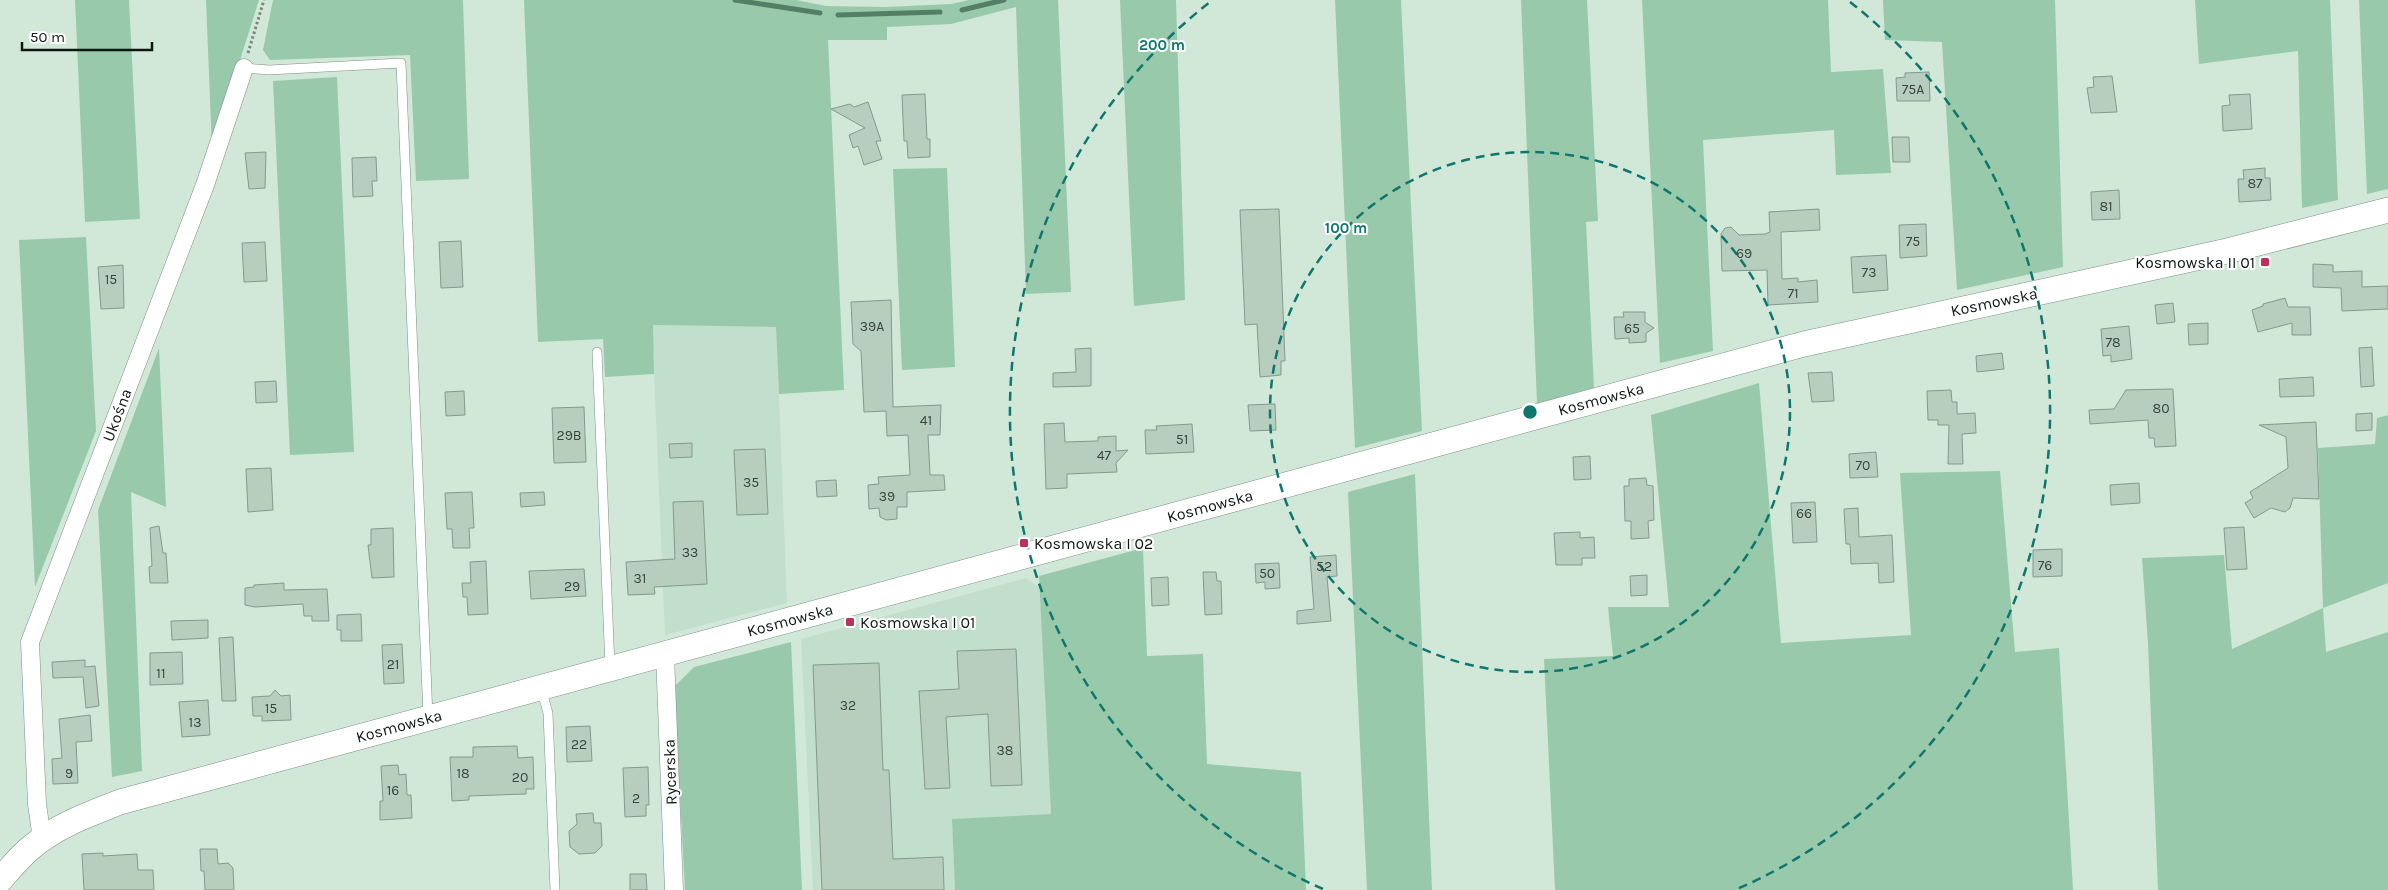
<svg xmlns="http://www.w3.org/2000/svg" width="2388" height="890" font-family="Karla,sans-serif">
<style>
.built{fill:#c1dfcc}
.green{fill:#98c9ab}
.lines{fill:none;stroke-linecap:round;stroke-linejoin:round}
.stream{stroke:#547f66;stroke-width:5}
.building{fill:#b7cebf;stroke:#84998b}
.lane-casing{stroke:#7c9184;stroke-width:10}
.street-casing{stroke:#7c9184;stroke-width:19}
.secondary-casing{stroke:#7c9184;stroke-width:26}
.path{stroke:#76867b;stroke-width:3;stroke-dasharray:2.5 2.5;stroke-linecap:butt}
.lane{stroke:#fff;stroke-width:9}
.street{stroke:#fff;stroke-width:18}
.secondary{stroke:#fff;stroke-width:25}
.ring{fill:none;stroke:#0f766e;stroke-width:2.5;stroke-dasharray:9 6}
.poi-dot{fill:#be2f5a;stroke:#fff;stroke-width:2}
.labels{text-anchor:middle;dominant-baseline:central;stroke-width:4;stroke-linejoin:round;paint-order:stroke}
.number-label{font-size:14px;fill:#39453d}
.poi-label{font-size:16px;fill:#0f1712;stroke:#fff;text-anchor:start}
.street-label{font-size:16px;fill:#0f1712;stroke:#fff}
.centre{fill:#0f766e;stroke:#fff;stroke-width:2.5}
.ring-label{font-size:15px;text-anchor:middle;font-weight:bold;fill:#0f766e;stroke:#fff;stroke-width:4;stroke-linejoin:round;paint-order:stroke}
</style>
<rect width="100%" height="100%" fill="#d1e8d9"/>
<g class="built">
<path d="M652,325l124,2 3,67 8,209 -122,32z"/>
<path d="M1026,578l14,10 11,226 -99,5 3,71h-142l-12,-251z"/>
</g>
<g class="green">
<path d="M75,0h54l11,219 -55,3z"/>
<path d="M206,0h53l-47,149z"/>
<path d="M273,0h190l6,179 -53,2 -6,-126 -140,5 -7,-10z"/>
<path d="M524,0h272l30,6 60,1 65,-3 18,-4h89l13,292 -45,2 -10,-287 -65,17 -64,3v13h-59l16,350 -65,4 -3,-67 -123,-2 1,49 -49,3 -2,-38 -65,3z"/>
<path d="M1120,0h56l9,300 -51,6z"/>
<path d="M1335,0h66l21,431 -67,17z"/>
<path d="M1521,0h66l11,221 -12,1 8,166 -57,16z"/>
<path d="M1642,0h186l3,72 52,-3 8,104 -55,2 -2,-45 -131,10 10,211 -53,12z"/>
<path d="M1883,0h172l8,267 -106,23 -15,-248 -57,-2z"/>
<path d="M2195,0h135l8,200 -36,8 -4,-157 -99,13z"/>
<path d="M2359,0h29v189l-21,5z"/>
<path d="M337,77l17,375 -64,3 -17,-374z"/>
<path d="M947,168l8,199 -53,3 -9,-201z"/>
<path d="M86,237l10,194 -61,156 -16,-347z"/>
<path d="M159,348l7,159 -35,-15 11,279 -30,6 -14,-267z"/>
<path d="M1759,383l22,260 130,-8 -11,-162 100,-2 15,181 44,-4 14,242h-518l-11,-231 69,-3 -5,-49h61l-18,-192z"/>
<path d="M2388,415v168l-65,25 3,44 62,-20v258h-230l-10,-246 -6,-86 82,-3 8,94 91,-41 -5,-160 57,-4 2,-26z"/>
<path d="M1415,474l17,416h-65l-19,-398z"/>
<path d="M1143,548l4,108 56,-2 4,110 94,8 5,118h-351l-3,-71 99,-5 -12,-238z"/>
<path d="M791,642l11,248h-117l-11,-203 20,-20z"/>
</g>
<g class="lines">
<g class="stream">
<path d="M735,0l85,13"/>
<path d="M962,10l42,-10"/>
<path d="M838,15l102,-3"/>
</g>
</g>
<g class="building">
<path d="M1929,72l1,29h-33l-1,-23 9,-1v-4z"/>
<path d="M2112,76l5,36 -26,1 -4,-25 7,-1 -1,-10z"/>
<path d="M925,94l2,45h3v18l-22,1 -1,-17h-3l-2,-46z"/>
<path d="M2250,94l2,35 -29,2 -1,-25 8,-1 -1,-10z"/>
<path d="M868,102l13,39h-5l6,18 -18,6 -6,-19 -5,2 -4,-13 16,-7 -34,-19 19,-5 4,3z"/>
<path d="M1892,137h17l1,25h-17z"/>
<path d="M266,152l-1,36 -16,1 -4,-36z"/>
<path d="M376,157l1,24h-5l1,15 -20,1 -1,-39z"/>
<path d="M2265,168v10h5l1,22 -32,2 -1,-23h6l-1,-9z"/>
<path d="M2119,190l1,29 -28,1 -1,-28z"/>
<path d="M1279,209l6,152h-4v14l-21,2 -3,-53 -12,1 -5,-115z"/>
<path d="M1819,209l1,21 -39,2 1,47 16,-1v4l19,-2 1,22 -50,3 -1,-35 -45,1 -1,-37 4,-6 6,-1 8,8 26,-1 5,-2 -1,-20z"/>
<path d="M1926,224l1,32 -27,2 -1,-33z"/>
<path d="M461,241l2,46 -22,1 -2,-46z"/>
<path d="M265,242l2,39 -23,1 -2,-39z"/>
<path d="M1886,255l2,35 -35,3 -2,-36z"/>
<path d="M2313,264l20,1v7l29,-1v16l26,-1v23l-46,2 -1,-23 -28,-1z"/>
<path d="M123,265l1,43 -23,1 -3,-42z"/>
<path d="M2285,298l3,9h22l1,28h-19v-12l-34,9 -6,-22 11,-4v-2z"/>
<path d="M891,300l2,107 48,-2 -1,30h-12l2,40h14l1,15 -38,2v15h-10v12l-11,1 -6,-3 -1,-9 -10,1 -1,-24 11,-1 -1,-7 32,-2 -2,-40 -21,1 -1,-25 -22,1 -3,-61 -8,-7 -2,-42z"/>
<path d="M2173,303l2,19 -18,2 -2,-19z"/>
<path d="M1623,312h22v10l9,6 -8,5v9l-17,1v-5l-14,1 -1,-22h10z"/>
<path d="M2208,323v21l-19,1 -1,-21z"/>
<path d="M2129,326l3,33 -21,3v-7l-8,1 -2,-27z"/>
<path d="M2372,347l2,39 -13,1 -2,-39z"/>
<path d="M1091,348v38l-38,1v-14l23,-1 -1,-23z"/>
<path d="M2002,353l2,16 -27,3 -1,-16z"/>
<path d="M1832,372l2,29 -22,1 -4,-29z"/>
<path d="M2313,377l1,19 -34,1 -1,-18z"/>
<path d="M276,381l1,21 -21,1 -1,-21z"/>
<path d="M2173,389l3,57 -21,1 -1,-9h-5l-1,-18 -58,4 -1,-14 25,-1 12,-19z"/>
<path d="M1951,390l1,12h5v12l18,-1 1,20 -14,1 1,30h-15l1,-39h-11v-5h-10l-1,-29z"/>
<path d="M464,391l1,24 -19,1 -1,-24z"/>
<path d="M1275,404l1,26 -26,1 -2,-26z"/>
<path d="M584,407l2,55 -32,1 -2,-55z"/>
<path d="M2372,413v17l-16,1v-17z"/>
<path d="M2316,422l3,77 -26,-1 -3,10 -5,4 -14,-4 -17,10 -9,-15 8,-5 -3,-6 38,-24 -2,-31 -27,-12z"/>
<path d="M1064,423l1,19 33,-1v-4l18,-1v15l12,-1 -12,13 1,9 -50,2v14l-21,1 -2,-65z"/>
<path d="M1192,424l2,28 -48,2 -1,-24h12l-1,-4z"/>
<path d="M692,443v14l-22,1 -1,-14z"/>
<path d="M765,449l3,65 -31,1 -3,-65z"/>
<path d="M1876,452l2,25 -28,1 -1,-24z"/>
<path d="M1590,456l1,23 -17,1 -1,-23z"/>
<path d="M271,468l2,42 -25,2 -2,-43z"/>
<path d="M1646,478l1,7 6,1 1,34 -6,1 1,17 -18,1v-18h-6l-1,-35h5v-7z"/>
<path d="M836,480l1,16 -20,1 -1,-16z"/>
<path d="M2139,483l1,20 -29,2 -1,-20z"/>
<path d="M472,492l2,36h-5l1,20h-17l-1,-19h-5l-2,-36z"/>
<path d="M544,492l1,13 -24,2 -1,-14z"/>
<path d="M703,501l4,83 -53,3 1,7 -27,1 -2,-33 49,-3 -2,-57z"/>
<path d="M1815,502l2,40 -24,1 -2,-40z"/>
<path d="M1858,508l1,29 33,-2 2,47 -15,1 -1,-20 -27,1 -1,-20h-4l-2,-35z"/>
<path d="M159,526l4,27h3l2,30h-18l-1,-16 3,-1 -2,-38z"/>
<path d="M2244,527l3,42 -20,1 -3,-42z"/>
<path d="M393,528l1,49 -22,1 -4,-33h3v-16z"/>
<path d="M1580,532v6l14,-1 1,21h-13v7h-26l-2,-32z"/>
<path d="M2062,549v27l-29,1v-27z"/>
<path d="M1336,555l1,21 -10,1 4,44 -34,3v-13l17,-2 -4,-52z"/>
<path d="M486,561l2,53 -20,1 -1,-18h-4l-1,-14h9l-1,-21z"/>
<path d="M1279,563l1,25 -15,1v-7l-9,1 -1,-19z"/>
<path d="M584,569l2,27 -55,3 -2,-28z"/>
<path d="M1203,572h13l1,9h4l1,33 -17,1z"/>
<path d="M1647,575v20l-16,1 -1,-20z"/>
<path d="M1168,577l1,28 -17,1 -1,-28z"/>
<path d="M284,583v7l43,-1 2,32h-17v-5h-8l-1,-12 -48,3 -10,-2v-17l9,-1v-2z"/>
<path d="M361,614l1,27h-21v-11h-4v-15z"/>
<path d="M208,620v18l-36,2 -1,-19z"/>
<path d="M233,637l3,64h-14l-3,-63z"/>
<path d="M402,644l2,39 -20,1 -2,-39z"/>
<path d="M1016,649l6,136 -31,1 -3,-72 -42,3 4,71 -25,1 -6,-98 40,-2 -2,-38z"/>
<path d="M182,652l1,32 -33,1v-32z"/>
<path d="M85,660v7l10,-1 4,40 -13,2 -3,-31 -30,1 -1,-16z"/>
<path d="M879,663l4,107h6l4,89 50,-2 1,33h-122l-9,-225z"/>
<path d="M275,690l6,6 9,-1 1,25 -29,1v-5h-9l-1,-19 18,-1z"/>
<path d="M208,700l2,35 -28,2 -3,-35z"/>
<path d="M90,715l2,26 -16,1 2,41 -25,1 -1,-25 10,-1 -3,-39z"/>
<path d="M590,726l2,35 -25,1 -1,-35z"/>
<path d="M517,746l1,12 15,-1 1,32h-8v5l-57,2v4l-17,1 -2,-44h23v-10z"/>
<path d="M398,765l1,10 7,-1 1,21h4l1,23 -32,2v-19h3l-2,-35z"/>
<path d="M648,767l1,38h-3v11l-21,1 -2,-49z"/>
<path d="M593,813l1,10h7l1,23 -7,7 -16,1 -9,-7 -1,-16 8,-7 -1,-10z"/>
<path d="M200,849h17l1,15 10,-1 5,5 1,22h-29l-1,-19h-3z"/>
<path d="M103,853v3l34,-2 1,16h15l1,20h-70l-2,-36z"/>
<path d="M630,874h16l1,16h-17z"/>
</g>
<g class="lines">
<defs>
<g id="lane">
<path d="M244,68l25,2 132,-7 27,654"/>
<path d="M597,352l13,315"/>
<path d="M541,688l7,25 7,177"/>
</g>
<g id="street">
<path d="M665,654l9,236"/>
<path d="M42,839l-5,-35 -7,-162 175,-457 39,-117"/>
</g>
<path id="secondary" d="M0,880c10,-11 21,-25 33,-34 25,-21 57,-32 87,-44l1684,-458 419,-92 165,-42"/>
</defs>
<use href="#lane" class="lane-casing"/>
<use href="#street" class="street-casing"/>
<use href="#secondary" class="secondary-casing"/>
<path class="path" d="M248,53l16,-53"/>
<use href="#lane" class="lane"/>
<use href="#street" class="street"/>
<use href="#secondary" class="secondary"/>
</g>
<g class="ring">
<circle cx="1530" cy="412" r="260"/>
<path d="M1323 889A520 520 0 0 1 1210 2M1850 2A520 520 0 0 1 1737 889"/>
</g>
<g class="poi-dot">
<rect x="2260" y="257" width="10" height="10" rx="2.5"/>
<rect x="1019" y="538" width="10" height="10" rx="2.5"/>
<rect x="845" y="617" width="10" height="10" rx="2.5"/>
</g>
<g class="labels">
<g class="number-label">
<text x="1913" y="89">75A</text>
<text x="2255" y="183">87</text>
<text x="2106" y="206">81</text>
<text x="1913" y="241">75</text>
<text x="1744" y="253">69</text>
<text x="1869" y="272">73</text>
<text x="111" y="279">15</text>
<text x="1793" y="293">71</text>
<text x="872" y="326">39A</text>
<text x="1632" y="328">65</text>
<text x="2113" y="342">78</text>
<text x="2161" y="408">80</text>
<text x="926" y="420">41</text>
<text x="569" y="435">29B</text>
<text x="1182" y="439">51</text>
<text x="1104" y="455">47</text>
<text x="1863" y="465">70</text>
<text x="751" y="482">35</text>
<text x="887" y="496">39</text>
<text x="1804" y="513">66</text>
<text x="690" y="552">33</text>
<text x="2045" y="565">76</text>
<text x="1324" y="566">52</text>
<text x="1267" y="573">50</text>
<text x="640" y="578">31</text>
<text x="572" y="586">29</text>
<text x="393" y="664">21</text>
<text x="161" y="673">11</text>
<text x="848" y="705">32</text>
<text x="271" y="708">15</text>
<text x="195" y="722">13</text>
<text x="579" y="744">22</text>
<text x="1005" y="750">38</text>
<text x="69" y="773">9</text>
<text x="463" y="773">18</text>
<text x="520" y="777">20</text>
<text x="393" y="790">16</text>
<text x="636" y="798">2</text>
</g>
<g class="poi-label">
<text x="2255" y="262" text-anchor="end">Kosmowska II 01</text>
<text x="1034" y="543">Kosmowska I 02</text>
<text x="860" y="622">Kosmowska I 01</text>
</g>
<g class="street-label">
<text transform="translate(1994 302) rotate(-12)">Kosmowska</text>
<text transform="translate(1601 399) rotate(-15)">Kosmowska</text>
<text transform="translate(117 415) rotate(-69)">Ukośna</text>
<text transform="translate(1210 506) rotate(-15)">Kosmowska</text>
<text transform="translate(790 620) rotate(-15)">Kosmowska</text>
<text transform="translate(399 726) rotate(-15)">Kosmowska</text>
<text transform="translate(670 772) rotate(-92)">Rycerska</text>
</g>
</g>
<circle cx="1530" cy="412" r="8" class="centre"/>
<g class="ring-label">
<text x="1162" y="50">200 m</text>
<text x="1346" y="233">100 m</text>
</g>
<path d="M22 42v8h130v-8" fill="none" stroke="#0f1712" stroke-width="2.5"/>
<text x="30" y="42" font-size="15" fill="#0f1712" stroke="#ffffff" stroke-width="4" paint-order="stroke">50 m</text>
</svg>
